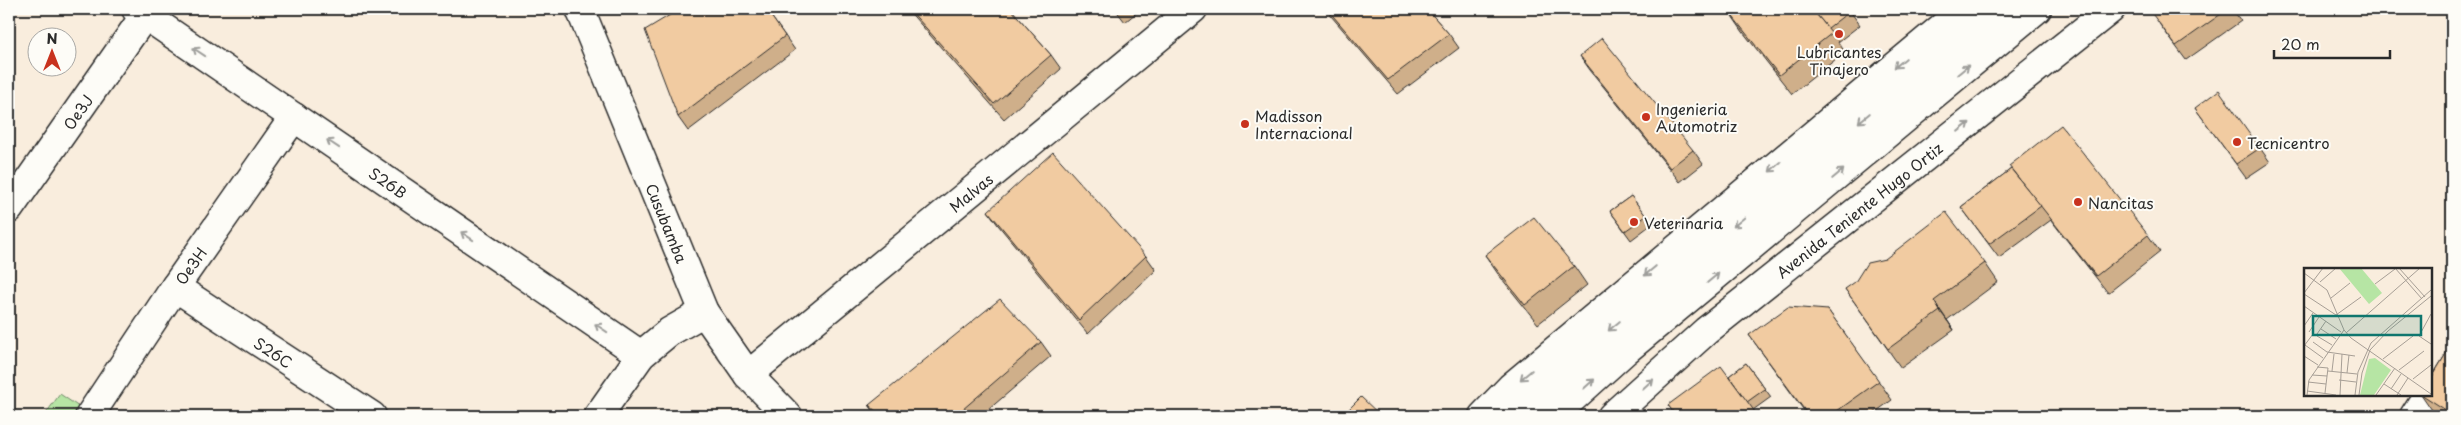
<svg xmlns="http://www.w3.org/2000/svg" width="2461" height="425" font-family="'Playpen Sans',sans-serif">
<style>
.green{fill:#b6e5a4;stroke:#708868}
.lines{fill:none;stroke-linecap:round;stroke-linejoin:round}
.minor-casing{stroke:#2b2b2b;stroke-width:31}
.major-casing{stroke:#2b2b2b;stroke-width:31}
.minor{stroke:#fdfcf7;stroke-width:28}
.major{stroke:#fdfcf7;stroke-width:28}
.wall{fill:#cfaf8a;stroke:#2b2b2b}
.shaded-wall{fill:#a98e71;stroke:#2b2b2b}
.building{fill:#f1cba1;stroke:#2b2b2b}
.oneway{stroke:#9e9e9b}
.poi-dot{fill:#c8321e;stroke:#fdfcf7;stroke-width:2}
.labels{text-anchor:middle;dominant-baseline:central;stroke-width:4;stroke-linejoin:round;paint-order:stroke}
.poi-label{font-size:15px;fill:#2b2b2b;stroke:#fdfcf7;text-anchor:start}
.street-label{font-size:15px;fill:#2b2b2b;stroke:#fdfcf7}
.inset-road{fill:none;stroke:#a79f96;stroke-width:1}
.view{fill:#0f766e;fill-opacity:0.15;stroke:#0f766e;stroke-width:2.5}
.inset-edge{fill:none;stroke:#2b2b2b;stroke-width:2.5}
</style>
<rect width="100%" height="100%" fill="#f9eddd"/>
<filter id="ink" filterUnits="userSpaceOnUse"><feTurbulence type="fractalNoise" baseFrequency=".02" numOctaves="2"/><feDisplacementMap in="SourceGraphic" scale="10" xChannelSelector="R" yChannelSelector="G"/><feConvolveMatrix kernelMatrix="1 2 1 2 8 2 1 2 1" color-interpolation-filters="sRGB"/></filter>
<g filter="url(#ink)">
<path class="green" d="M60,394l32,22h-48z"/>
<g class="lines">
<defs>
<g id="minor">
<path id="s1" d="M136,9l505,346"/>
<path id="s2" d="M580,9l124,303 44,63 40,41"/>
<path id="s3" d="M9,209l136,-194"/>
<path id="s4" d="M175,287l197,129"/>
<path id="s5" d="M748,375l445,-366"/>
<path id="s6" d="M90,415l85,-128 119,-170"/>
<path d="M598,416l43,-61 28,-23 35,-20"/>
<path d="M1519,416l13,-16 75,-68 389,-323"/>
<path d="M1553,416l72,-65 412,-342"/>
<path d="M2414,416l14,-22"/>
</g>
<g id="major">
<path d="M1483,416l28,-29 453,-378"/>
<path id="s7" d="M1612,416l94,-85 405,-322"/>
</g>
</defs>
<use href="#minor" class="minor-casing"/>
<use href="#major" class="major-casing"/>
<use href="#minor" class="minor"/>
<use href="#major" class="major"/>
</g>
<g class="wall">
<path d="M766,9l29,41 -107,81 -10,-14z"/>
<path d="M907,9h104l40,46 10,14 -57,50z"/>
<path d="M1115,9h26l-16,13z"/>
<path d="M1325,9h102l22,25 10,14 -61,46z"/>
<path d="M1902,9h14l-9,7z"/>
<path d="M2153,9h79l9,12 -55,39 -26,-35z"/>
<path d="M1850,11l10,14 -22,17 7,10 -53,42 -49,-62 -13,-19z"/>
<path d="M1580,56l113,94 10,14 -23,18 -90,-112z"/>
<path d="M2195,108l65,40 10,14 -24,16z"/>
<path d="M2011,169l137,66 12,17 -52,41 -57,-73 -52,38 -38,-51z"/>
<path d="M1631,196l21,28 -21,16 -21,-29z"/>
<path d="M988,211l158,45 10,14 -68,64 -90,-109z"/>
<path d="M1485,255l89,11 13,19 -49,39 -40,-50z"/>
<path d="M1985,263l13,19 -51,38 7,10 -53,38 -56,-79z"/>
<path d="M1828,310l64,90 -22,16h-62l-59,-81z"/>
<path d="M1041,342l10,14 -70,60h-104l-8,-11z"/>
<path d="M2452,344v72h-13l-5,-3 -13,-19z"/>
<path d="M1746,363l25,34 -18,13 5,6h-82l-8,-11 61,-29z"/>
</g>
<path class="shaded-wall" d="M1934,301l13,19 7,10 -14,-19z"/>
<g class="building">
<path d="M680,9h86l19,27 -107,81 -33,-87z"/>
<path d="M909,9h102l40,46 -57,49z"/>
<path d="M1327,9h100l22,25 -61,46z"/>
<path d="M1735,9h77l20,24 -53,42 -49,-62z"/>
<path d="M1812,9h36l2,2 -22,17z"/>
<path d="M2153,9h75l-52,37 -26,-35z"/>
<path d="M1602,38l91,112 -23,18 -90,-112z"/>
<path d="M2219,90l41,58 -24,16 -41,-56z"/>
<path d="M2061,125l87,110 -52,41 -87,-110z"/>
<path d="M1053,152l93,104 -67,64 -91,-109z"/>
<path d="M2011,169l30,37 -52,38 -28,-37z"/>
<path d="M1631,196l15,20 -21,15 -15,-20z"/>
<path d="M1946,212l39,51 -51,38 6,10 -52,38 -43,-60 10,-7 12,-19 18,-4z"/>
<path d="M1534,217l40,49 -49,39 -40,-50z"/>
<path d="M1000,299l41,43 -86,74h-74l-12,-11z"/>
<path d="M1788,307l40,3 51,71 -49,35h-21l-60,-81z"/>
<path d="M2452,344v70l-31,-20h9v-14z"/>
<path d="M1746,363l19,26 -18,13 -18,-26z"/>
<path d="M1721,366l37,50h-82l-8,-11z"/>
<path d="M1361,397l20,19h-39z"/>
</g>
<defs><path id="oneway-shaft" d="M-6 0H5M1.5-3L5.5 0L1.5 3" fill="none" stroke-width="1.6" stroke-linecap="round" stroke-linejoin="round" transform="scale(1.25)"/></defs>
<g class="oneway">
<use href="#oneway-shaft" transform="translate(199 52) rotate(-146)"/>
<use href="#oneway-shaft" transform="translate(1900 63) rotate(140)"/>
<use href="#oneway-shaft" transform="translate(1963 70) rotate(-40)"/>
<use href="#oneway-shaft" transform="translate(1864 118) rotate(140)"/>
<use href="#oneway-shaft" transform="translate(1964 127) rotate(-38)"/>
<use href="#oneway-shaft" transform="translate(333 144) rotate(-146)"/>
<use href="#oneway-shaft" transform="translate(1775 167) rotate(140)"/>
<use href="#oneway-shaft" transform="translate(1838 174) rotate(-40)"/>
<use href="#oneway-shaft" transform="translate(1739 222) rotate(140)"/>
<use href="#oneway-shaft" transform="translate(467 236) rotate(-146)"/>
<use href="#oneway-shaft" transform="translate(1650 271) rotate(140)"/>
<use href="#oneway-shaft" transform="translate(1713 278) rotate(-40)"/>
<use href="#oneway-shaft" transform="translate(1614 326) rotate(140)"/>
<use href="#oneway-shaft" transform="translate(601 328) rotate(-146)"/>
<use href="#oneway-shaft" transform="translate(1526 375) rotate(140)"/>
<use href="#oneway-shaft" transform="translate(1589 384) rotate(-42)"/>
<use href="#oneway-shaft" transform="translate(1648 384) rotate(-42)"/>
</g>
</g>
<g class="poi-dot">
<circle cx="1839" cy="34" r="5"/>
<circle cx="1646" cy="117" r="5"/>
<circle cx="1245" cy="124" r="5"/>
<circle cx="2237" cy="142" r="5"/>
<circle cx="2078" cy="202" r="5"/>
<circle cx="1634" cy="222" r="5"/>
</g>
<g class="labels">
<g class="poi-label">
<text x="1839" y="51" text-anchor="middle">Lubricantes<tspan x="1839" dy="17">Tinajero</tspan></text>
<text x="1656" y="108">Ingenieria<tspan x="1656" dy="17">Automotriz</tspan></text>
<text x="1255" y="115">Madisson<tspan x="1255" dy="17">Internacional</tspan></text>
<text x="2247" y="142">Tecnicentro</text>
<text x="2088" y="202">Nancitas</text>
<text x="1644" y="222">Veterinaria</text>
</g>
<g class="street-label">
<text stroke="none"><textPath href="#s3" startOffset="119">Oe3J</textPath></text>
<text stroke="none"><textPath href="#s1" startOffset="306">S26B</textPath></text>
<text stroke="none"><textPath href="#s5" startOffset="288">Malvas</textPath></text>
<text stroke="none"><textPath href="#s7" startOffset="322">Avenida Teniente Hugo Ortiz</textPath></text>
<text stroke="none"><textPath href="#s2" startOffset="231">Cusubamba</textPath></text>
<text stroke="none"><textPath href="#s6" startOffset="180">Oe3H</textPath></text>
<text stroke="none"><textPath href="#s4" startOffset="118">S26C</textPath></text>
</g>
</g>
<g transform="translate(2304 268)">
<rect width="128" height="128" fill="#f9eddd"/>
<path d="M35,0h22l21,25 -13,11zM71,90l16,12 -17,25h-14l9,-36z" fill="#b6e5a4"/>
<path class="inset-road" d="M91,0l27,31M95,0l26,29M0,5l23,17 17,40 7,8 80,56M16,14l16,-14M71,16l20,-15M0,25l19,-25M0,26l32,21 25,-18M27,30l19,-15M0,38l37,26M127,46l-12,22 12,8M0,58l9,-13M17,61l15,10M5,64l10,-15M42,65l74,-65M13,66l9,-13M13,68l15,9M9,74l14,10M1,77l18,13M0,78l9,-12M23,84l28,4M0,88l14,9M79,91l30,-23M13,99l11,1 -3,25M95,102l25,-19M24,103l29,3M28,103l2,-17M43,105l2,-18M8,107l15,1M109,111l18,-14M35,112l17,2M4,114l18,2M80,116l17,11M87,121l10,-15M3,123l29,4M3,127l2,-15 35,-50M36,127l2,-41M51,127l3,-23 13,-29 60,-53M55,127l3,-22 8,-23 18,-19 43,-35M72,127l19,-27M93,127l11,-17"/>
<path class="view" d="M9,48h108v19h-108z"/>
<rect width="128" height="128" class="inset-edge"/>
</g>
<rect width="2461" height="425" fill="none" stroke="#fdfcf7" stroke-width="30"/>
<rect x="15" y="15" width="2431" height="395" fill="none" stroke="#2b2b2b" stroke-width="2" filter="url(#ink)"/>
<g transform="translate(52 52)"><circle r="24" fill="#fdfcf7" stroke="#a9a8a5"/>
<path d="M0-4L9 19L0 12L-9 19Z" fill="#c8321e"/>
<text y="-8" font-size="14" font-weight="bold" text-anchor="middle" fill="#2b2b2b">N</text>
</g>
<path d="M2274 50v8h116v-8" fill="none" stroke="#2b2b2b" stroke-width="2.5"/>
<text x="2281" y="50" font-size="15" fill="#2b2b2b" stroke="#fdfcf7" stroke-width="4" paint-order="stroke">20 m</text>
</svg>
